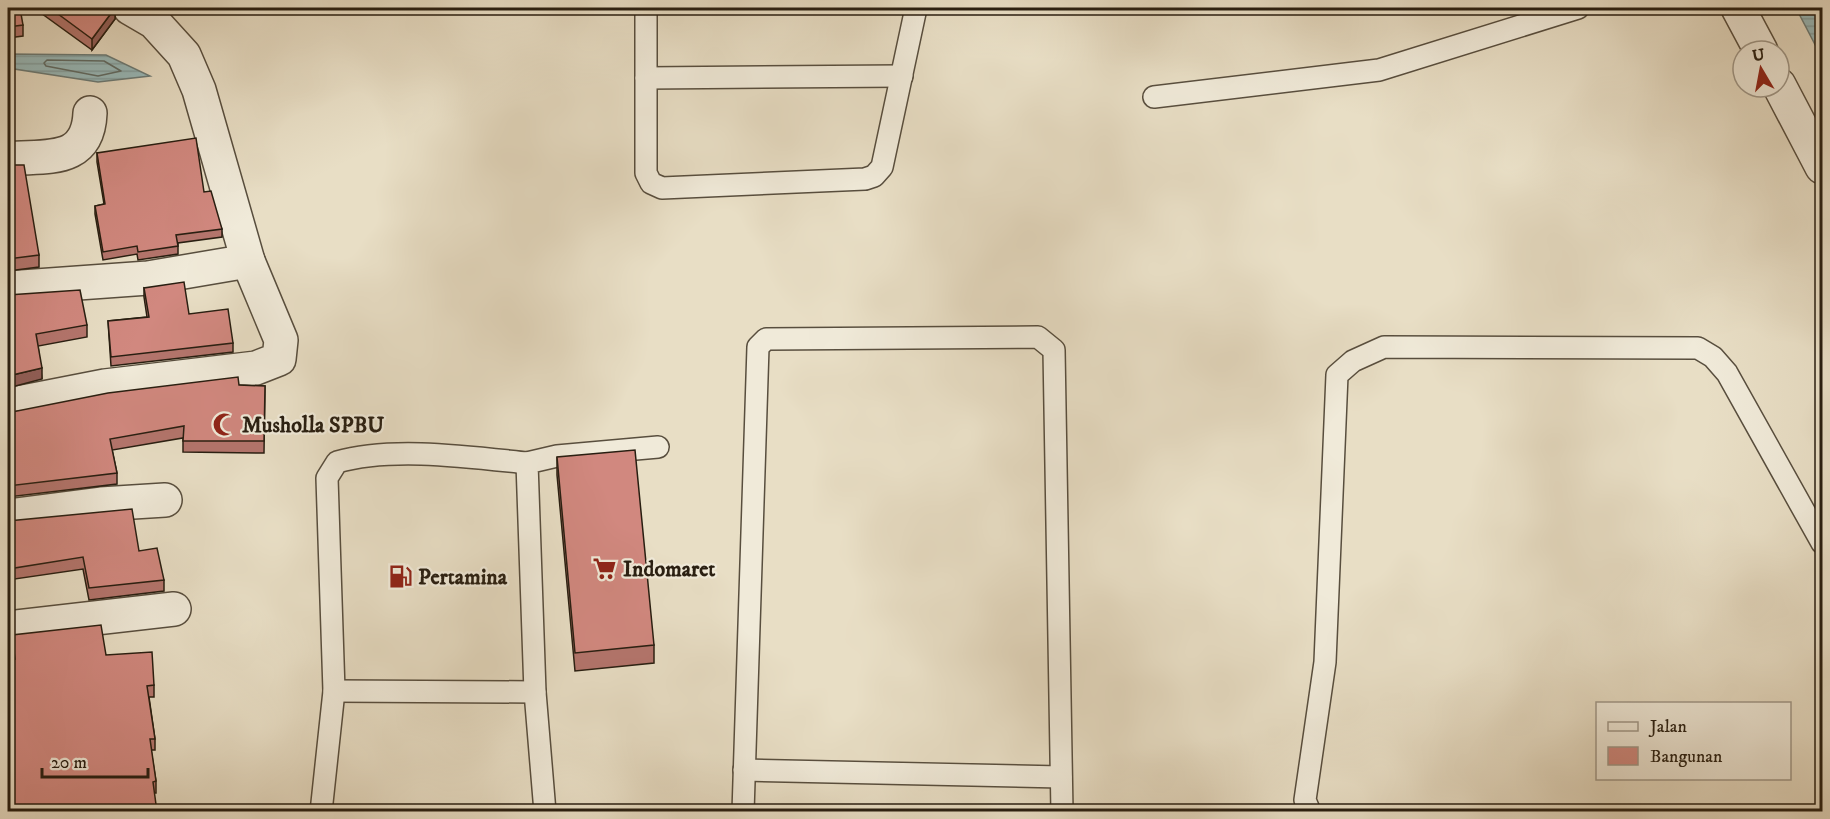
<svg xmlns="http://www.w3.org/2000/svg" width="1830" height="819" font-family="'IM FELL DW Pica',serif">
<style>
.water{fill:url(#water-rules);stroke:#6c7c78;stroke-width:1.5}
.lines{fill:none;stroke-linecap:round;stroke-linejoin:round}
.shore{stroke:#606c66;stroke-width:1.5}
.lane-casing{stroke:#584e3e;stroke-width:24}
.street-casing{stroke:#584e3e;stroke-width:36}
.lane{stroke:#f0ead9;stroke-width:21}
.street{stroke:#f0ead9;stroke-width:33}
.wall{fill:#b4756d;stroke:#281e11;stroke-width:1.5}
.shaded-wall{fill:#925f59;stroke:#281e11;stroke-width:1.5}
.building{fill:#d1887f;stroke:#281e11;stroke-width:1.5}
.labels{text-anchor:middle;dominant-baseline:central;stroke-width:4.5;stroke-linejoin:round;paint-order:stroke}
.poi-label{font-size:22px;font-weight:bold;fill:#281e11;stroke:#f0ead9;text-anchor:start}
</style>
<defs>
<pattern id="water-rules" width="6" height="5" patternUnits="userSpaceOnUse" patternTransform="scale(1.5)"><rect width="6" height="5" fill="#99bbbc"/><path d="M0 2.5h6" fill="none" stroke="#84a0a1"/></pattern>
</defs>
<rect width="100%" height="100%" fill="#e8dec5"/>
<filter id="stains"><feTurbulence type="fractalNoise" baseFrequency=".00333" numOctaves="4"/><feColorMatrix values="0 0 0 0 .2 0 0 0 0 .09 0 0 0 0 .02 0 0 0 .5 -.17"/></filter>
<radialGradient id="worn" r=".72"><stop offset=".6" stop-color="#630" stop-opacity="0"/><stop offset="1" stop-color="#630" stop-opacity=".3"/></radialGradient>
<g class="water">
<path d="M1796,8h26v50z"/>
<path d="M8,54l98,1 44,21 -52,6 -90,-14z"/>
</g>
<g class="lines">
<path class="shore" d="M47,60l57,1 17,10 -23,5 -52,-10 -2,-3z"/>
<defs>
<g id="lane">
<path d="M646,8v165l5,10 11,5 203,-9 9,-3 8,-9 34,-159"/>
<path d="M646,78l256,-2"/>
<path d="M1154,97l225,-27 199,-62"/>
<path d="M334,691l201,1"/>
<path d="M744,770l317,7"/>
<path d="M321,812l13,-121 -7,-213 10,-16c55,-16 133,-5 190,1"/>
<path d="M545,812l-10,-120 -8,-229 30,-7 101,-9"/>
<path d="M743,812l15,-465 8,-8 272,-2 16,13 8,462"/>
<path d="M1310,812l-5,-12 20,-138 12,-287 16,-14 31,-14 314,1 15,9 14,16 95,170"/>
</g>
<g id="street">
<path d="M1738,8l23,43"/>
<path d="M1779,85l43,82"/>
<path d="M8,159c37,-4 80,6 82,-46"/>
<path d="M8,288l140,-10 100,-17"/>
<path d="M8,405l97,-19 151,-18 23,-9 2,-19 -33,-79 -49,-171 -15,-35 -30,-33 -24,-14"/>
<path d="M8,516l93,-12 64,-4"/>
<path d="M8,628l166,-19"/>
</g>
</defs>
<use href="#lane" class="lane-casing"/>
<use href="#street" class="street-casing"/>
<use href="#lane" class="lane"/>
<use href="#street" class="street"/>
</g>
<g class="wall">
<path d="M8,8l15,17v11l-15,2z"/>
<path d="M34,8h81v11l-23,31z"/>
<path d="M97,153l107,39 18,37v8l-44,6v11l-40,6 -1,-6 -34,6 -8,-46v-8l9,-2 -7,-42z"/>
<path d="M8,165l31,90v12l-31,4z"/>
<path d="M144,288l45,26 44,29v9l-122,14 -3,-45 39,-4 -3,-20z"/>
<path d="M8,295l79,30v12l-49,9 4,33z"/>
<path d="M239,385l26,1 -1,67 -81,-1v-14l-71,12 5,23v11l-109,13v-86l4,1z"/>
<path d="M557,457l97,188v18l-79,8 -18,-196z"/>
<path d="M8,521l131,30 25,29v11l-75,9 -6,-31 -75,11z"/>
<path d="M12,635l94,20 48,30v12h-5l6,42v11h-4l5,31v12h-2l-140,-134 -2,-13z"/>
</g>
<g class="shaded-wall">
<path d="M115,8v11l-23,31v-11z"/>
<path d="M9,128v12l-1,1v-12z"/>
<path d="M42,368v11l-34,9v-12z"/>
</g>
<g class="building">
<path d="M8,8h12l3,17 -15,2z"/>
<path d="M50,8h65l-23,31z"/>
<path d="M196,138l8,54 7,-1 11,38 -46,6 2,11 -40,6 -1,-6 -34,6 -8,-46 10,-2 -8,-51z"/>
<path d="M8,165h16l15,90 -31,4z"/>
<path d="M184,282l5,32 39,-5 5,34 -122,14 -3,-36 41,-4 -5,-29z"/>
<path d="M80,290l7,35 -51,9 6,34 -34,8v-81z"/>
<path d="M238,377l1,8 26,1 -1,55h-81l1,-15 -74,13 7,34 -109,13v-75l4,1 96,-19z"/>
<path d="M635,450l19,195 -79,8 -18,-196z"/>
<path d="M132,509l7,42 18,-3 7,32 -75,8 -6,-31 -75,12v-48z"/>
<path d="M101,625l5,30 46,-3 2,33 -7,1 8,53h-5l6,42 -3,1 4,30h-149v-152l7,-1 -3,-24z"/>
</g>
<defs>
<symbol id="mosque-bare" viewBox="-9 -9 18 18"><path d="M3.5-4.9A6 6 0 1 0 3.5 4.9A5 5 0 1 1 3.5-4.9Z" fill="#8f2418" stroke="#f0ead9" stroke-width="2.5" paint-order="stroke"/></symbol>
<symbol id="supermarket-bare" viewBox="-9 -9 18 18"><path d="M-6-5.5h2.5l.6 2H6L4.5 2H-2.5L-4.4-4H-6ZM-1.5 3.2a1.3 1.3 0 1 0 .1 0ZM3 3.2a1.3 1.3 0 1 0 .1 0Z" fill="#8f2418" stroke="#f0ead9" stroke-width="2.5" paint-order="stroke"/></symbol>
<symbol id="fuel-bare" viewBox="-9 -9 18 18"><path d="M-5.5-6h7V0h2V4h1.3V-2.5L3-4.5l.8-.8L6-3V5H2.5V1h-1V6h-7ZM-4.2-4.7v3.2H.2V-4.7Z" fill="#8f2418" stroke="#f0ead9" stroke-width="2.5" paint-order="stroke"/></symbol>
</defs>
<g fill-rule="evenodd">
<use href="#mosque-bare" x="208" y="408" width="33" height="33"/>
<use href="#supermarket-bare" x="588" y="552" width="33" height="33"/>
<use href="#fuel-bare" x="384" y="560" width="33" height="33"/>
</g>
<g class="labels">
<g class="poi-label">
<text x="242" y="425">Musholla SPBU</text>
<text x="623" y="569">Indomaret</text>
<text x="418" y="577">Pertamina</text>
</g>
</g>
<rect width="1830" height="819" fill="none" stroke="#e8dec5" stroke-width="30"/>
<rect x="9" y="9" width="1812" height="801" fill="none" stroke="#281e11" stroke-width="3"/>
<rect x="15" y="15" width="1800" height="789" fill="none" stroke="#281e11" stroke-width="1.5"/>
<rect x="1596" y="702" width="195" height="78" fill="#f0ead9" stroke="#a09889" stroke-width="1.5"/>
<rect x="1608" y="722" width="30" height="9" fill="#f0ead9" stroke="#a09889" stroke-width="1.5"/>
<text x="1650" y="732" font-size="18" fill="#281e11">Jalan</text>
<rect x="1608" y="747" width="30" height="18" fill="#d1887f" stroke="#a09889" stroke-width="1.5"/>
<text x="1650" y="762" font-size="18" fill="#281e11">Bangunan</text>
<g transform="translate(1761 69) rotate(350)"><circle r="28" fill="#f0ead9" stroke="#a09889" stroke-width="1.5"/>
<path d="M0-4.5L10 22L0 15L-10 22Z" fill="#8f2418"/>
<text y="-9" font-size="16" font-weight="bold" text-anchor="middle" fill="#281e11">U</text>
</g>
<path d="M42 768v9h106v-9" fill="none" stroke="#281e11" stroke-width="3"/>
<text x="51" y="768" font-size="18" fill="#281e11" stroke="#f0ead9" stroke-width="4.5" paint-order="stroke">20 m</text>
<rect width="100%" height="100%" filter="url(#stains)"/>
<rect width="100%" height="100%" fill="url(#worn)"/>
</svg>
